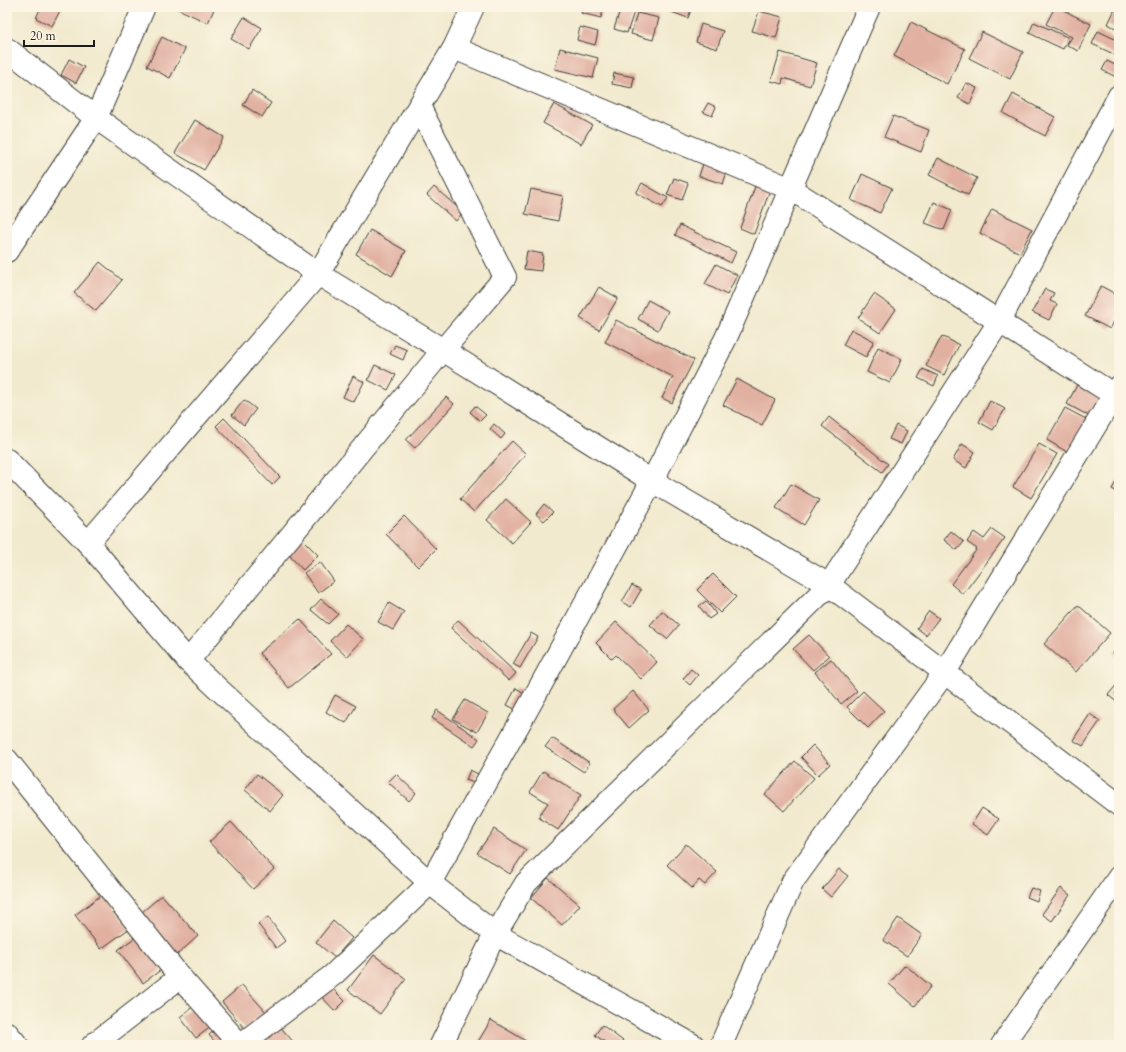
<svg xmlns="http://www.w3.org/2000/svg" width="1126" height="1052" font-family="Cardo,serif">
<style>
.building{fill:#e1b0a1}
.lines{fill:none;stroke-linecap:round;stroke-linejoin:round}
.minor-casing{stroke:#3c3b37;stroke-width:24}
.minor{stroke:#fff;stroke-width:22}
</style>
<rect width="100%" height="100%" fill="#fcf5e5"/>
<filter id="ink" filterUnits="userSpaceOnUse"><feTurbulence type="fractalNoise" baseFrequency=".025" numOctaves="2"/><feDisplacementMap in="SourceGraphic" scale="8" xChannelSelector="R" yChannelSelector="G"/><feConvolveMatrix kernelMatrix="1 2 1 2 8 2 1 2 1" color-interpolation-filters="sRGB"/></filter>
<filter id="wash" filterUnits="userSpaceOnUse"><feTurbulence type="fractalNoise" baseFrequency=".012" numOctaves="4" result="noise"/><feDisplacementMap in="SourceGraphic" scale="16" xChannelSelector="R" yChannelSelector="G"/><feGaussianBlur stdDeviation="0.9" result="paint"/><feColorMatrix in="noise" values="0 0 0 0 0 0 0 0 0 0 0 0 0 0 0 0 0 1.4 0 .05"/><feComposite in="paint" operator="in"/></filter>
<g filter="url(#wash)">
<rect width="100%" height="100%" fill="#f1eace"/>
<g id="blocks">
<g class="building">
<path d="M41,7h21l-10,19 -16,-8z"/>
<path d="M174,7h41l-7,16z"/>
<path d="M582,7h22l-3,11 -20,-5z"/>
<path d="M621,7l13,5 -7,21 -13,-4z"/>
<path d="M643,7h10v3z"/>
<path d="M664,7h28l-4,11 -25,-9z"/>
<path d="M988,7h10l-2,4z"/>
<path d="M1055,7h2l34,17 -13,27 -11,-6 5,-8 -26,-13z"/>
<path d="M1116,7h3v23l-11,-6z"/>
<path d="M759,11l23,6 -6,21 -24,-7z"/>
<path d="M637,13l22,5 -6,22 -22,-6z"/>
<path d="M244,17l18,11 -13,21 -18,-10z"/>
<path d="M911,22l54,27 -18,35 -53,-28z"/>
<path d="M1034,22l35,16 -6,11 -34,-16z"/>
<path d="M701,24l22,7 -6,18 -21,-7z"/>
<path d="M580,27l18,5 -3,13 -18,-5z"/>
<path d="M1098,31l21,10 -1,15 -26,-12z"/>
<path d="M982,32l41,20 -13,27 -41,-21z"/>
<path d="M162,37l23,12 -15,29 -23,-12z"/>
<path d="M560,48l38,10 -5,20 -38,-9z"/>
<path d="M780,52l37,11 -7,23 -27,-8 -1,6 -11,-3z"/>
<path d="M69,59l15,8 -8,16 -15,-8z"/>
<path d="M1107,61l12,6v4l-3,6 -14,-7z"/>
<path d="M614,73l20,4 -2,11 -20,-4z"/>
<path d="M966,83l11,5 -7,16 -12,-6z"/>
<path d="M252,90l19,13 -9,14 -19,-12z"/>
<path d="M1013,94l42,23 -10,19 -42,-23z"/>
<path d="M708,103l8,4 -4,9 -9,-4z"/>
<path d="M554,104l38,21 -11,19 -38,-21z"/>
<path d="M893,116l36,14 -8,22 -37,-15z"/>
<path d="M195,120l29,17 -20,33 -29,-17z"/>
<path d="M938,158l39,20 -9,17 -39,-20z"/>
<path d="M704,161l24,8 -5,15 -24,-8z"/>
<path d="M862,174l30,14 -12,25 -29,-13z"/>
<path d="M674,178l14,5 -6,17 -15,-5z"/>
<path d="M642,183l26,15 -6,9 -26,-14z"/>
<path d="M756,184l14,6 -16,44 -14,-6z"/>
<path d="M434,187l29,25 -7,9 -29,-26z"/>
<path d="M531,189l32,7 -5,25 -33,-7z"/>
<path d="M934,202l18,8 -8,20 -19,-7z"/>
<path d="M992,209l40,20 -12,24 -40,-20z"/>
<path d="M680,225l56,27 -5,11 -56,-28z"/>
<path d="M370,230l36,21 -14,25 -36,-22z"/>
<path d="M527,251l16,3 -2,17 -17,-2z"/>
<path d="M100,262l22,18 -26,31 -22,-18z"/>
<path d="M716,264l21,11 -10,20 -22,-11z"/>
<path d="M1101,286l18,10v16l-9,17 -25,-13z"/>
<path d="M599,287l19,11 -19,32 -19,-12z"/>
<path d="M1045,289l9,4 -4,8 7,3 -8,16 -17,-8z"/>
<path d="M874,294l22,15 -16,24 -22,-15z"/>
<path d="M648,300l20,11 -10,19 -20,-11z"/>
<path d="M616,320l78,40 -22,43 -10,-5 11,-21 -68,-35z"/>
<path d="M851,329l23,12 -8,16 -23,-12z"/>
<path d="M942,336l17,9 -15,30 -18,-9z"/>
<path d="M395,345l12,5 -4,10 -13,-6z"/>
<path d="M878,347l24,12 -12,24 -23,-11z"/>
<path d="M375,365l21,10 -8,15 -20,-10z"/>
<path d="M923,369l15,7 -4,10 -16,-8z"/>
<path d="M353,376l11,6 -10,20 -11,-5z"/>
<path d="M737,379l38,21 -13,25 -39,-20z"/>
<path d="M1077,385l22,13 -10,18 -22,-12z"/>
<path d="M446,397l8,7 -39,44 -9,-8z"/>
<path d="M244,400l12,9 -12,16 -12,-10z"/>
<path d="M990,401l15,8 -12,21 -14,-8z"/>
<path d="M475,406l11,9 -6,6 -10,-9z"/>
<path d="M1065,408l21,11 -19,33 -20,-12z"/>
<path d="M829,417l59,47 -6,8 -60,-46z"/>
<path d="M224,418l56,59 -8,8 -56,-59z"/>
<path d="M494,424l11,10 -4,5 -11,-10z"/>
<path d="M896,425l11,6 -6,13 -12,-5z"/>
<path d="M512,441l14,13 -52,58 -14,-13z"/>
<path d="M962,444l13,8 -9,16 -13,-8z"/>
<path d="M1039,444l18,10 -26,44 -18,-11z"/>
<path d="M1119,477v16l-7,-4z"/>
<path d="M791,484l28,16 -15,25 -28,-17z"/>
<path d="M506,499l25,23 -19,21 -25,-23z"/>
<path d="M544,504l9,8 -9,9 -8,-7z"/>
<path d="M404,516l32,33 -18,18 -32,-33z"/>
<path d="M992,529l13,9 -42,56 -12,-10 26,-35 -10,-7 7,-10 10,7z"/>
<path d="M951,531l13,11 -7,8 -13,-10z"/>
<path d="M301,538l17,17 -15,15 -16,-17z"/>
<path d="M320,562l14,19 -16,12 -14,-20z"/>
<path d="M713,574l23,23 -16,16 -23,-23z"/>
<path d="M632,585l9,5 -10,17 -9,-5z"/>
<path d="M321,599l17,15 -10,10 -17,-14z"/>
<path d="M706,601l10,13 -7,5 -10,-13z"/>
<path d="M389,603l15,9 -11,18 -15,-8z"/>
<path d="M1078,605l32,28 -34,39 -32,-28z"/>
<path d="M662,611l17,14 -12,14 -17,-14z"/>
<path d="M929,611l10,7 -13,17 -9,-7z"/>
<path d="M300,619l31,35 -42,34 -30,-35z"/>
<path d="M458,620l58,53 -7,8 -58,-53z"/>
<path d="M616,622l41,40 -16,17 -25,-24 -4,4 -16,-16z"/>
<path d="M346,624l17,15 -16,18 -17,-16z"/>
<path d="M531,633l7,4 -18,31 -7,-4z"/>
<path d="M809,635l20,21 -16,14 -20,-21z"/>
<path d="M1119,647v12l-6,-6z"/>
<path d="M831,659l26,32 -16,13 -26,-32z"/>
<path d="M691,669l7,6 -8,10 -7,-6z"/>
<path d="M1119,682v22l-11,-9z"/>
<path d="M516,688l10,6 -9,16 -10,-5z"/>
<path d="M633,691l16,19 -20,18 -16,-19z"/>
<path d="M863,691l21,20 -16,17 -21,-21z"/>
<path d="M335,695l21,11 -10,17 -20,-11z"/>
<path d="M465,700l23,13 -11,19 -24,-13z"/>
<path d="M437,710l42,29 -5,7 -42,-28z"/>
<path d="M1090,714l10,7 -17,25 -10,-6z"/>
<path d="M552,738l38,25 -6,9 -39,-25z"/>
<path d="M813,745l17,19 -12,11 -17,-18z"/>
<path d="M795,761l19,17 -30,33 -19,-17z"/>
<path d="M470,770l8,4 -4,9 -8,-3z"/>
<path d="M543,771l38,24 -23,35 -20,-13 10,-14 -18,-11z"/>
<path d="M257,774l26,21 -13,16 -25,-21z"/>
<path d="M396,774l20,19 -7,8 -21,-19z"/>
<path d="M982,808l17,11 -11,16 -16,-11z"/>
<path d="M231,822l43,47 -21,20 -44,-47z"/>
<path d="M494,829l32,21 -16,24 -33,-21z"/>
<path d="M686,844l31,28 -12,13 -6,-5 -7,8 -25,-23z"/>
<path d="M839,869l9,7 -17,21 -9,-8z"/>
<path d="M548,878l32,27 -18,20 -31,-27z"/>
<path d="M1031,888l9,3 -3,10 -10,-4z"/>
<path d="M1061,888l9,7 -18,26 -10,-7z"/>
<path d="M104,893l26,35 -29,21 -26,-34z"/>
<path d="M162,895l36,41 -21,19 -36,-42z"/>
<path d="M268,917l17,24 -9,7 -18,-24z"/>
<path d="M898,918l24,17 -15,21 -24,-16z"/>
<path d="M333,921l19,17 -17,20 -19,-16z"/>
<path d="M137,936l25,33 -19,14 -25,-33z"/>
<path d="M374,955l32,24 -26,35 -32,-24z"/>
<path d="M905,965l26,21 -16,20 -26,-22z"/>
<path d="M328,984l17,17 -10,10 -17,-18z"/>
<path d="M242,985l24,27 -21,17 -23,-27z"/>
<path d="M195,1005l17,21 -16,12 -16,-21z"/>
<path d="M491,1020l35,21 -3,4h-47z"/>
<path d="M277,1023l19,22h-43z"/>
<path d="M602,1025l21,16 -3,4h-11l-14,-10z"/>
<path d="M217,1028l14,17h-14l-8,-10z"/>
</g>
</g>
</g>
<g filter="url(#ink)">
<use href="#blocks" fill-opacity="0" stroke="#3c3b37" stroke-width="1"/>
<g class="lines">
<defs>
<g id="minor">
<path d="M454,48l337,141 328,209"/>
<path d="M7,49l89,69 222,156 125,76 209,131 177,104 290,220"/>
<path d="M7,251l89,-133 48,-111"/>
<path d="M7,460l81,83 100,118 242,222 65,51 198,111"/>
<path d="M88,543l230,-269 136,-226 19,-41"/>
<path d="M188,661l255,-311 62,-73 -86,-171"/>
<path d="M7,760l173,217 60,68 93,-70 97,-92 112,-200 110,-202 74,-143 143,-331"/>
<path d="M7,1033l10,12"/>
<path d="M93,1045l87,-68"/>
<path d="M441,1045l54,-111 31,-51 303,-298 170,-263 120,-226"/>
<path d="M721,1045l72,-164 152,-209 174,-285"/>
<path d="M1002,1045l117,-168"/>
</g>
</defs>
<use href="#minor" class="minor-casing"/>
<use href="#minor" class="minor"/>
</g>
</g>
<rect width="1126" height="1052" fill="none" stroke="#fcf5e5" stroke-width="24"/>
<path d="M24 40v6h70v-6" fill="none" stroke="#1c1c1c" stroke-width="2"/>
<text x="30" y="40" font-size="12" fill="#1c1c1c" stroke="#fcf5e5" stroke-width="3" paint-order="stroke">20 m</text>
</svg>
